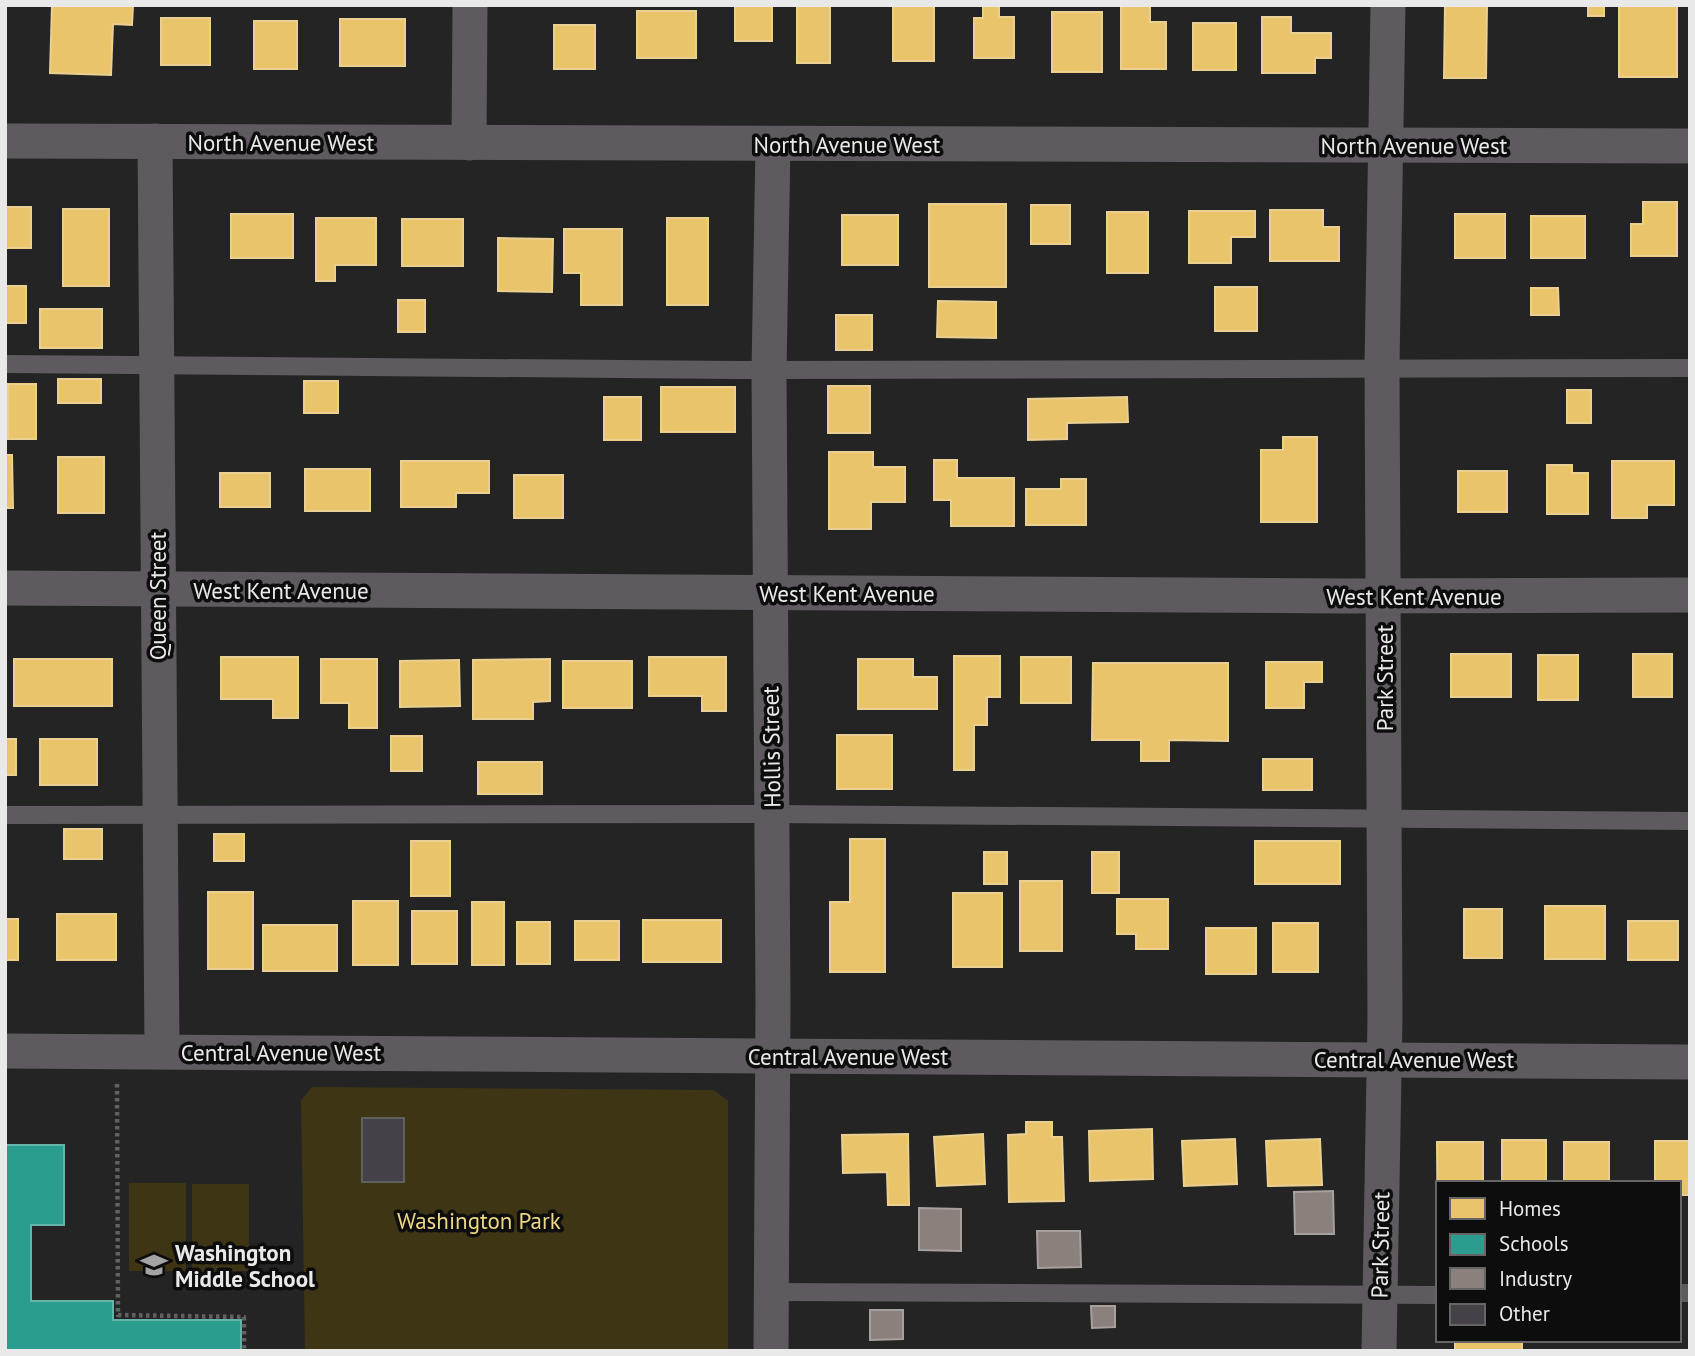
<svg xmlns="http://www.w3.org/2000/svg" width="1695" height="1356" font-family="'PT Sans',sans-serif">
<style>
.green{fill:#3d3514}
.homes{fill:#e9c46a;stroke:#e9cf90;stroke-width:2}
.schools{fill:#2a9d8f;stroke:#64b4aa;stroke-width:2}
.industry{fill:#8a817c;stroke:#a7a09d;stroke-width:2}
.building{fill:#464048;stroke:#606060;stroke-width:2}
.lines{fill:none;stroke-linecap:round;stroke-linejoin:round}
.path{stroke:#636064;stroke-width:4.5;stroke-dasharray:3.5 3.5;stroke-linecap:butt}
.lane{stroke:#5e5a60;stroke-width:18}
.street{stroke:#5e5a60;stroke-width:35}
.labels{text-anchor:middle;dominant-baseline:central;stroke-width:7;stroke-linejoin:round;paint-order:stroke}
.street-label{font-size:23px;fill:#eae9ea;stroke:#0d0d0e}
.park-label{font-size:23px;fill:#edd784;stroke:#0d0d0e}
.poi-label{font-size:23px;font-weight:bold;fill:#eae9ea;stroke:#0d0d0e;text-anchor:start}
</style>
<rect width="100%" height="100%" fill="#242424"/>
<g class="green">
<path d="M312,1087l402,3 14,11v250h-423l-4,-251z"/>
<rect x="129" y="1183" width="57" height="88"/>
<path d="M192,1184h57v87l-57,1z"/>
</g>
<g class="homes">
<path d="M52,5h81l-1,20 -19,-1 -2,51 -61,-2z"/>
<rect x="735" y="5" width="37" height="36"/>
<rect x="797" y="5" width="33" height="58"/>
<rect x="893" y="5" width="41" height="56"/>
<path d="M983,5h16v12h15v41h-40v-40h9z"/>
<path d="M1445,5h42l-1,73h-42z"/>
<rect x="1588" y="5" width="16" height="11"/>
<rect x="1619" y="5" width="58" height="72"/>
<path d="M1121,6h29v16h16v47h-45z"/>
<rect x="637" y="11" width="59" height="47"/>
<rect x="1052" y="12" width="50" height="60"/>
<path d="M1262,17h29v16h40v25h-16v15h-53z"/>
<rect x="161" y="18" width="49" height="47"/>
<rect x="340" y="19" width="65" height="47"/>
<rect x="254" y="21" width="43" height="48"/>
<rect x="1193" y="23" width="43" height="47"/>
<rect x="554" y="25" width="41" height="44"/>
<path d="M1643,202h34v54h-46v-32h12z"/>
<rect x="929" y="204" width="77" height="83"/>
<rect x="1031" y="205" width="39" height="39"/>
<rect x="5" y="207" width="26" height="41"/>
<rect x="63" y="209" width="46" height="77"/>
<path d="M1270,210h53v17h16v34h-69z"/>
<path d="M1189,211h66v26h-24v26h-42z"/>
<rect x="1107" y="212" width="41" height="61"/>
<rect x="231" y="214" width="62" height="44"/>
<rect x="1455" y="214" width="50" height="44"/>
<rect x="842" y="215" width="56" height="50"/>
<rect x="1531" y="216" width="54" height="42"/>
<path d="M316,218h60v47h-41v16h-19z"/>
<rect x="667" y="218" width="41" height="87"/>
<rect x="402" y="219" width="61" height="47"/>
<path d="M564,229h58v76h-41v-32h-17z"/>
<path d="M498,238l55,1 -1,53 -54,-1z"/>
<rect x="5" y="286" width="21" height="37"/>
<rect x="1215" y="287" width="42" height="44"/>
<path d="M1531,288h27l1,27h-28z"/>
<rect x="398" y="300" width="27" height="32"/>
<path d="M938,301l58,1v36l-59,-1z"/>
<rect x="40" y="309" width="62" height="39"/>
<rect x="836" y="315" width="36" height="35"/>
<rect x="58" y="379" width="43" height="24"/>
<rect x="304" y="381" width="34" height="32"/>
<rect x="8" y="384" width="28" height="55"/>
<rect x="828" y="386" width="42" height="47"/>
<rect x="661" y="387" width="74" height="45"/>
<rect x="1567" y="390" width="24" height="33"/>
<rect x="604" y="397" width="37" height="43"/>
<path d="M1127,397l1,25 -61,1v16l-39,1v-41z"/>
<path d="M1283,437h34v85h-56v-72h22z"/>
<path d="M829,452h44v15h32v35h-34v27h-42z"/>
<path d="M5,455h7l1,53h-8z"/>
<rect x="58" y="457" width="46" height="56"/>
<path d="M934,460h23v18h57v48h-63v-26h-17z"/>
<path d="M401,461h88v32h-33v14h-55z"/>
<path d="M1612,461h62v44h-27v13h-35z"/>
<path d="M1547,465h25v8h16v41h-41z"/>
<rect x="305" y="469" width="65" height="42"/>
<rect x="1458" y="471" width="49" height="41"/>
<rect x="220" y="473" width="50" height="34"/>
<rect x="514" y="475" width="49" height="43"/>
<path d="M1061,479h25v46h-60v-36h35z"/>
<rect x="1451" y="654" width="60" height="43"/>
<rect x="1633" y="654" width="39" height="43"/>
<rect x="1538" y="655" width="40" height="45"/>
<path d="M954,656h46v41h-13v28h-13v45h-20z"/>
<path d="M221,657h77v61h-25v-19h-52z"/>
<path d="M649,657h77v54h-24v-15h-53z"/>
<rect x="1021" y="657" width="50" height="46"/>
<rect x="14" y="659" width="98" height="47"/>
<path d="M321,659h56v69h-28v-25h-28z"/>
<path d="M550,659v42l-17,1v17h-60v-59z"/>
<path d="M858,659h55v18h24v32h-79z"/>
<path d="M459,660l1,46 -60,1v-46z"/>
<rect x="563" y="661" width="69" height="47"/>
<path d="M1266,662h56v20h-18v26h-38z"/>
<path d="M1093,663h135v78l-59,-1v21h-28v-21h-49z"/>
<rect x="837" y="735" width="55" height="54"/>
<rect x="391" y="736" width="31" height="35"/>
<rect x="5" y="739" width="11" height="36"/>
<rect x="40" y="739" width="57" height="46"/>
<rect x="1263" y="759" width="49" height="31"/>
<rect x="478" y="762" width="64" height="32"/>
<rect x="64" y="829" width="38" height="30"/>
<rect x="214" y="834" width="30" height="27"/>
<path d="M850,839h35v133h-55v-70h20z"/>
<rect x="411" y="841" width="39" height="55"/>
<rect x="1255" y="841" width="85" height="43"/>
<rect x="984" y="852" width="23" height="32"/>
<rect x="1092" y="852" width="27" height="41"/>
<rect x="1020" y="881" width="42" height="70"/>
<rect x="208" y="892" width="45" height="77"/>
<rect x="953" y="893" width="49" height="74"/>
<path d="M1117,899h51v50h-32v-15h-19z"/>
<rect x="353" y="901" width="45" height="64"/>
<rect x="472" y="902" width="32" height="63"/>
<rect x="1545" y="906" width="60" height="53"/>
<rect x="1464" y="909" width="38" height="49"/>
<rect x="412" y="911" width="45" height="53"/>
<rect x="57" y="914" width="59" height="46"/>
<rect x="5" y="919" width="13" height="41"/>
<rect x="643" y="920" width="78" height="42"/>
<rect x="575" y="921" width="44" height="39"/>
<rect x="1628" y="921" width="50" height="39"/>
<rect x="517" y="922" width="33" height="42"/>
<rect x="1273" y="923" width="45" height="49"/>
<rect x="263" y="925" width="74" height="46"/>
<rect x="1206" y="928" width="50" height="46"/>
<path d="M1026,1122h26v15h10l2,64 -55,1 -1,-67 18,-1z"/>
<path d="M1152,1129l1,50 -63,2 -1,-50z"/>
<path d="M908,1134l1,71h-21l-1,-33 -44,1 -1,-38z"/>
<path d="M983,1134l2,50 -48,2 -3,-49z"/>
<path d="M1235,1139l2,45 -53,2 -2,-45z"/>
<path d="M1320,1139l2,46 -54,1 -2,-45z"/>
<rect x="1502" y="1140" width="44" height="43"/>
<path d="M1655,1141h35v54h-11v-12h-24z"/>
<path d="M1437,1142h46v41h-45v78z"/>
<rect x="1564" y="1142" width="45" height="41"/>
<rect x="1455" y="1340" width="67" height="11"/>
</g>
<path class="schools" d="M5,1145h59v80h-33v76h82v19h128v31h-236z"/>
<g class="industry">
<path d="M1333,1191l1,43h-39l-1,-42z"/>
<path d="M919,1208l42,1v42l-42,-1z"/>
<path d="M1037,1231h43l1,36 -43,1z"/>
<path d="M1091,1306h24v21l-23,1z"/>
<path d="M870,1310h33v29l-33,1z"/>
</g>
<rect class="building" x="362" y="1118" width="42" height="64"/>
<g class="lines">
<path class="path" d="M117,1084l1,231 126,2v34"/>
<g class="lane">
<path d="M5,364l733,6 952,-2"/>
<path d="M5,815l767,-1 918,7"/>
<path d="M770,1292l668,3"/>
<path d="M1679,1293h11"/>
</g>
<g class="street">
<path d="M5,141l1685,5"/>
<path d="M155,141l7,910"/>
<path d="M469,143l1,-138"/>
<path d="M5,588l1338,8 347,-1"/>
<path d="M5,1051l1685,11"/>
<path d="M771,1351l2,-350 -4,-631 4,-226"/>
<path d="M1379,1351l6,-333 -3,-652 6,-361"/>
</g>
</g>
<defs>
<symbol id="school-bare" viewBox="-9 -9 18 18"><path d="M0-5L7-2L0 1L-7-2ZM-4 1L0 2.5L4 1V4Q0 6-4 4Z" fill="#a5a4a5" stroke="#0d0d0e" stroke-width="2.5" paint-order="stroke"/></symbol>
</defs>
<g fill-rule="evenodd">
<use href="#school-bare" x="135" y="1246" width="38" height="38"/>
</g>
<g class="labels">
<g class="street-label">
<text x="281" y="142">North Avenue West</text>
<text x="847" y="144">North Avenue West</text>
<text x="1414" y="145">North Avenue West</text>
<text x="281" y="590">West Kent Avenue</text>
<text x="847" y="593">West Kent Avenue</text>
<text transform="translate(157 596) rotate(-90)">Queen Street</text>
<text x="1414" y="596">West Kent Avenue</text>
<text transform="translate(1384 678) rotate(-90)">Park Street</text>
<text transform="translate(771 747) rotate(-91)">Hollis Street</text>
<text x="281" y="1052">Central Avenue West</text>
<text x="848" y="1056">Central Avenue West</text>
<text x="1414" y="1059">Central Avenue West</text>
<text transform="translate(1380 1245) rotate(-89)">Park Street</text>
</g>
<g class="park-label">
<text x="479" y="1220">Washington Park</text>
</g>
<g class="poi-label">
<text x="175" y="1252">Washington<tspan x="175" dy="26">Middle School</tspan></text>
</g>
</g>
<rect width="1695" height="1356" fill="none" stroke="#eae9ea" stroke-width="14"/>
<rect x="1436" y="1181" width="245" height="161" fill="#0d0d0e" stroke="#656566" stroke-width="2"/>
<rect x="1450" y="1198" width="35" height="21" fill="#e9c46a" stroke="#656566" stroke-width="2"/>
<text x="1499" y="1216" font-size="21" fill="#eae9ea">Homes</text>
<rect x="1450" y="1234" width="35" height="21" fill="#2a9d8f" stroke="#656566" stroke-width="2"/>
<text x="1499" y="1251" font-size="21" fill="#eae9ea">Schools</text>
<rect x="1450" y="1268" width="35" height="21" fill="#8a817c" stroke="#656566" stroke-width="2"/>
<text x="1499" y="1286" font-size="21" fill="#eae9ea">Industry</text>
<rect x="1450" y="1304" width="35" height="21" fill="#464048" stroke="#656566" stroke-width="2"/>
<text x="1499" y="1321" font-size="21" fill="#eae9ea">Other</text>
</svg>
